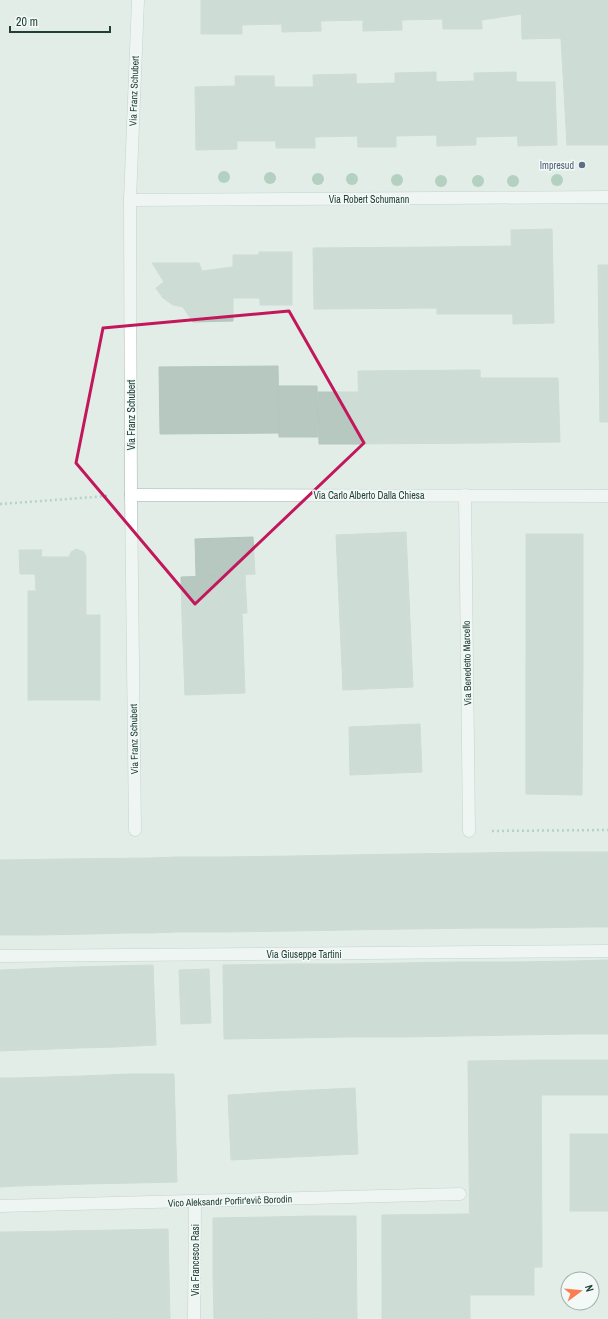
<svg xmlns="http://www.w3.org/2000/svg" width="608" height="1319" font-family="'Archivo Narrow',sans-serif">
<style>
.building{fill:#b7c8c1;stroke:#b4c7bf}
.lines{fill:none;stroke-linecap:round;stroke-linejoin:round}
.minor-casing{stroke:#a4b5af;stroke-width:13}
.path{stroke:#80b3a4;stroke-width:2.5;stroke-dasharray:2 3;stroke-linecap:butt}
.minor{stroke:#fff;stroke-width:12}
.tree{fill:#7cad90}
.marked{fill:none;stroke:#c2185b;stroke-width:3;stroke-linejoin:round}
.service-dot{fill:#5c6f8a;stroke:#f3f9f6;stroke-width:1.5}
.labels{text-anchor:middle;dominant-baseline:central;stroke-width:3;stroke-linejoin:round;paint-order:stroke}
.street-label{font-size:10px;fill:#213f37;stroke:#f3f9f6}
.service-label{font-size:10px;fill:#4e5e75;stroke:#f3f9f6;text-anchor:end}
</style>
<rect width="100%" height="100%" fill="#e2ede8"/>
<g class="building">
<path d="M201,0h40l1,34h-41z"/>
<path d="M241,0h40l1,24 -40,1z"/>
<path d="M281,0h39l1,31 -39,1z"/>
<path d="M320,0h43v20l-43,1z"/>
<path d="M363,0h38l1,30 -39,1z"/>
<path d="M401,0h41v19l-40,1z"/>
<path d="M442,0h39l1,29h-39z"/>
<path d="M481,0h40v14l-39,6z"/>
<path d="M521,0h87v37l-86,2z"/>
<path d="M589,37v34h19v74h-41l-6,-107z"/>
<rect x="589" y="37" width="19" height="34"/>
<path d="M436,72l1,63 -41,1 -1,-63z"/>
<path d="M516,72l2,64 -42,1 -2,-64z"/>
<path d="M356,74l2,62 -43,1 -2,-62z"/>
<path d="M235,76h39l2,65h-39z"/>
<path d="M475,81l1,64 -39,1 -1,-64z"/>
<path d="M516,82h39l2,63 -39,1z"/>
<path d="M395,83l1,64h-38l-2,-63z"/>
<path d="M235,86l2,63 -41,1 -1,-63z"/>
<path d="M275,87h39l1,61h-39z"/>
<path d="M552,229l2,94 -41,1 -2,-94z"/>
<path d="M512,246v68h-75v-67z"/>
<path d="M437,247v61l-123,1 -1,-61z"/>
<path d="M259,252h33v53h-32v-7h-27v-43h26z"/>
<path d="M152,263h47l3,8 31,-4v54l-40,1 -10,-15 -10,-2 -10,-7 -7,-10 8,-6z"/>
<path d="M598,265h10v157h-8z"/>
<path d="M278,366l1,67 -119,1 -1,-67z"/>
<path d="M480,370l1,73 -122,1 -1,-73z"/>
<path d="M480,378h78l2,64 -79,1z"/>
<path d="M278,386h39l1,51h-39z"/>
<path d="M318,392h40l1,52h-40z"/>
<path d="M406,532l7,155 -70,3 -7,-155z"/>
<rect x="526" y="534" width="57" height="129"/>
<path d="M253,537l2,37 -59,2 -1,-37z"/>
<path d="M76,549l8,3 2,5v58h-58v-24h8l-1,-17h-15l-1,-24h23l-1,7h28l2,-5z"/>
<path d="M245,575l2,38 -65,3 -1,-39z"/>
<path d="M242,614l3,79 -60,2 -3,-79z"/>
<rect x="28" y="615" width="72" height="85"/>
<path d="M526,663h57l-1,132 -56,-1z"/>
<path d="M420,724l2,48 -72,3 -1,-48z"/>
<path d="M530,852h56l2,75 -57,1z"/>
<path d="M530,852l1,76h-53l-1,-75z"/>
<path d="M586,852h22v75h-20z"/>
<path d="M477,853l1,75 -73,1 -1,-75z"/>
<path d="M404,854l1,75 -58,1 -1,-75z"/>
<path d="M346,855l1,75 -54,1v-75z"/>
<path d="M293,856v75l-69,1 -1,-75z"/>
<path d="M176,857l1,75 -26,1 -1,-75z"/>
<path d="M176,857h47l1,75h-47z"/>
<path d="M150,858l1,75h-24v-37l-61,1 -1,-38z"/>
<path d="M65,859l1,38h-66v-37z"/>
<path d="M90,896h37v37l-37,1z"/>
<path d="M90,896v38l-51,1 -1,-38z"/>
<path d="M0,897h38l1,38h-39z"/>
<path d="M608,960v74h-33l-2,-73z"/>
<path d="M573,961l2,73 -59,1 -1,-73z"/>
<path d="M458,962h57l1,73 -58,1z"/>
<path d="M458,962v74l-56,1 -1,-74z"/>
<path d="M401,963l1,74h-54l-1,-73z"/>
<path d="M291,964h56l1,73 -55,1z"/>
<path d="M291,964l2,74 -69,1 -1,-74z"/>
<path d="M153,965l3,80 -40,2 -3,-81z"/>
<path d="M113,966l3,81 -37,1 -3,-81z"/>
<path d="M76,967l3,81 -79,3v-81z"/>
<path d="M209,969l2,54 -30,1 -2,-54z"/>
<path d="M541,1060l1,207 -72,1 -2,-207z"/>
<rect x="541" y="1060" width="67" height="35"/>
<path d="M130,1074l3,109 -47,1 -3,-108z"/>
<path d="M130,1074h44l3,108 -44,1z"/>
<path d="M83,1076l3,108 -69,2 -2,-108z"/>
<path d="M0,1078h15l1,54 -16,1z"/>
<path d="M355,1088l3,66 -64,3 -3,-66z"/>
<path d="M291,1091l3,66 -63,3 -3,-65z"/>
<path d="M16,1132l1,54 -17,1v-54z"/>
<rect x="570" y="1134" width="38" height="77"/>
<path d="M469,1214l1,54h-88v-53z"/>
<path d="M311,1216l2,103h-42l-2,-102z"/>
<path d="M311,1216h45l1,103h-44z"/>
<path d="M269,1217l1,56 -57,1v-56z"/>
<path d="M168,1229l2,90h-52l-1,-89z"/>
<path d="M117,1230l1,89h-51l-2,-88z"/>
<path d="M65,1231l2,88h-54l-2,-87z"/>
<path d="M0,1232h11l2,87h-13z"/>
<rect x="382" y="1268" width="88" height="51"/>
<rect x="470" y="1268" width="64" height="27"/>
<path d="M270,1273l1,46h-57l-1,-45z"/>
</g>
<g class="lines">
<defs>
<g id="minor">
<path d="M130,200l478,-3"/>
<path d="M131,495l477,1"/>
<path d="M465,495l4,336"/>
<path d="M135,830l-4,-335 -1,-295 8,-200"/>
<path d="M0,956l608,-5"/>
<path d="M0,1206l460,-12"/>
<path d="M194,1319l1,-117"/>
</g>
</defs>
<use href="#minor" class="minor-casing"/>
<g class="path">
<path d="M0,504l108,-8"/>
<path d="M492,831l116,-1"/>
</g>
<use href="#minor" class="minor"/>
</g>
<g class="tree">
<circle cx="224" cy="177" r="6"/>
<circle cx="270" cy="178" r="6"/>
<circle cx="318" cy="179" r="6"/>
<circle cx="352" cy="179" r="6"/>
<circle cx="397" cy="180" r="6"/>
<circle cx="557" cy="180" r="6"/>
<circle cx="441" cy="181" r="6"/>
<circle cx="478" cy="181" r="6"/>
<circle cx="513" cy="181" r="6"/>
</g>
<path d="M0 0H608V1319H0ZM289,311l75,132 -169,161 -119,-141 27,-135z" fill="#e2ede8" fill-opacity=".55" fill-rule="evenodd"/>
<path class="marked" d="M289,311l75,132 -169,161 -119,-141 27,-135z"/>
<circle class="service-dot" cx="582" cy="165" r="4"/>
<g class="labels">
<g class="street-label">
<text transform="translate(134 91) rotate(-88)">Via Franz Schubert</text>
<text x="369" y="199">Via Robert Schumann</text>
<text transform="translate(131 415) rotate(-90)">Via Franz Schubert</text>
<text x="369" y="495">Via Carlo Alberto Dalla Chiesa</text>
<text transform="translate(467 663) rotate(-91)">Via Benedetto Marcello</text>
<text transform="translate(134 739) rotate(-91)">Via Franz Schubert</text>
<text x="304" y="954">Via Giuseppe Tartini</text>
<text transform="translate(230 1201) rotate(-2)">Vico Aleksandr Porfir'evič Borodin</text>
<text transform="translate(195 1260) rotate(-90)">Via Francesco Rasi</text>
</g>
<g class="service-label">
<text x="574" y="165">Impresud</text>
</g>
</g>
<g transform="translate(580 1291) rotate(74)"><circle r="19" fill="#f3f9f6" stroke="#9fafaa"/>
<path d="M0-3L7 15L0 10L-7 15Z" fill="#fa7e52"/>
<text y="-6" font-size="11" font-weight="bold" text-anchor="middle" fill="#213f37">N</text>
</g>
<path d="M10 26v6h100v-6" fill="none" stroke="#213f37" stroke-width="2"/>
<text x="16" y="26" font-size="12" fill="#213f37" stroke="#f3f9f6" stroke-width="3" paint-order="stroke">20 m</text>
</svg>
